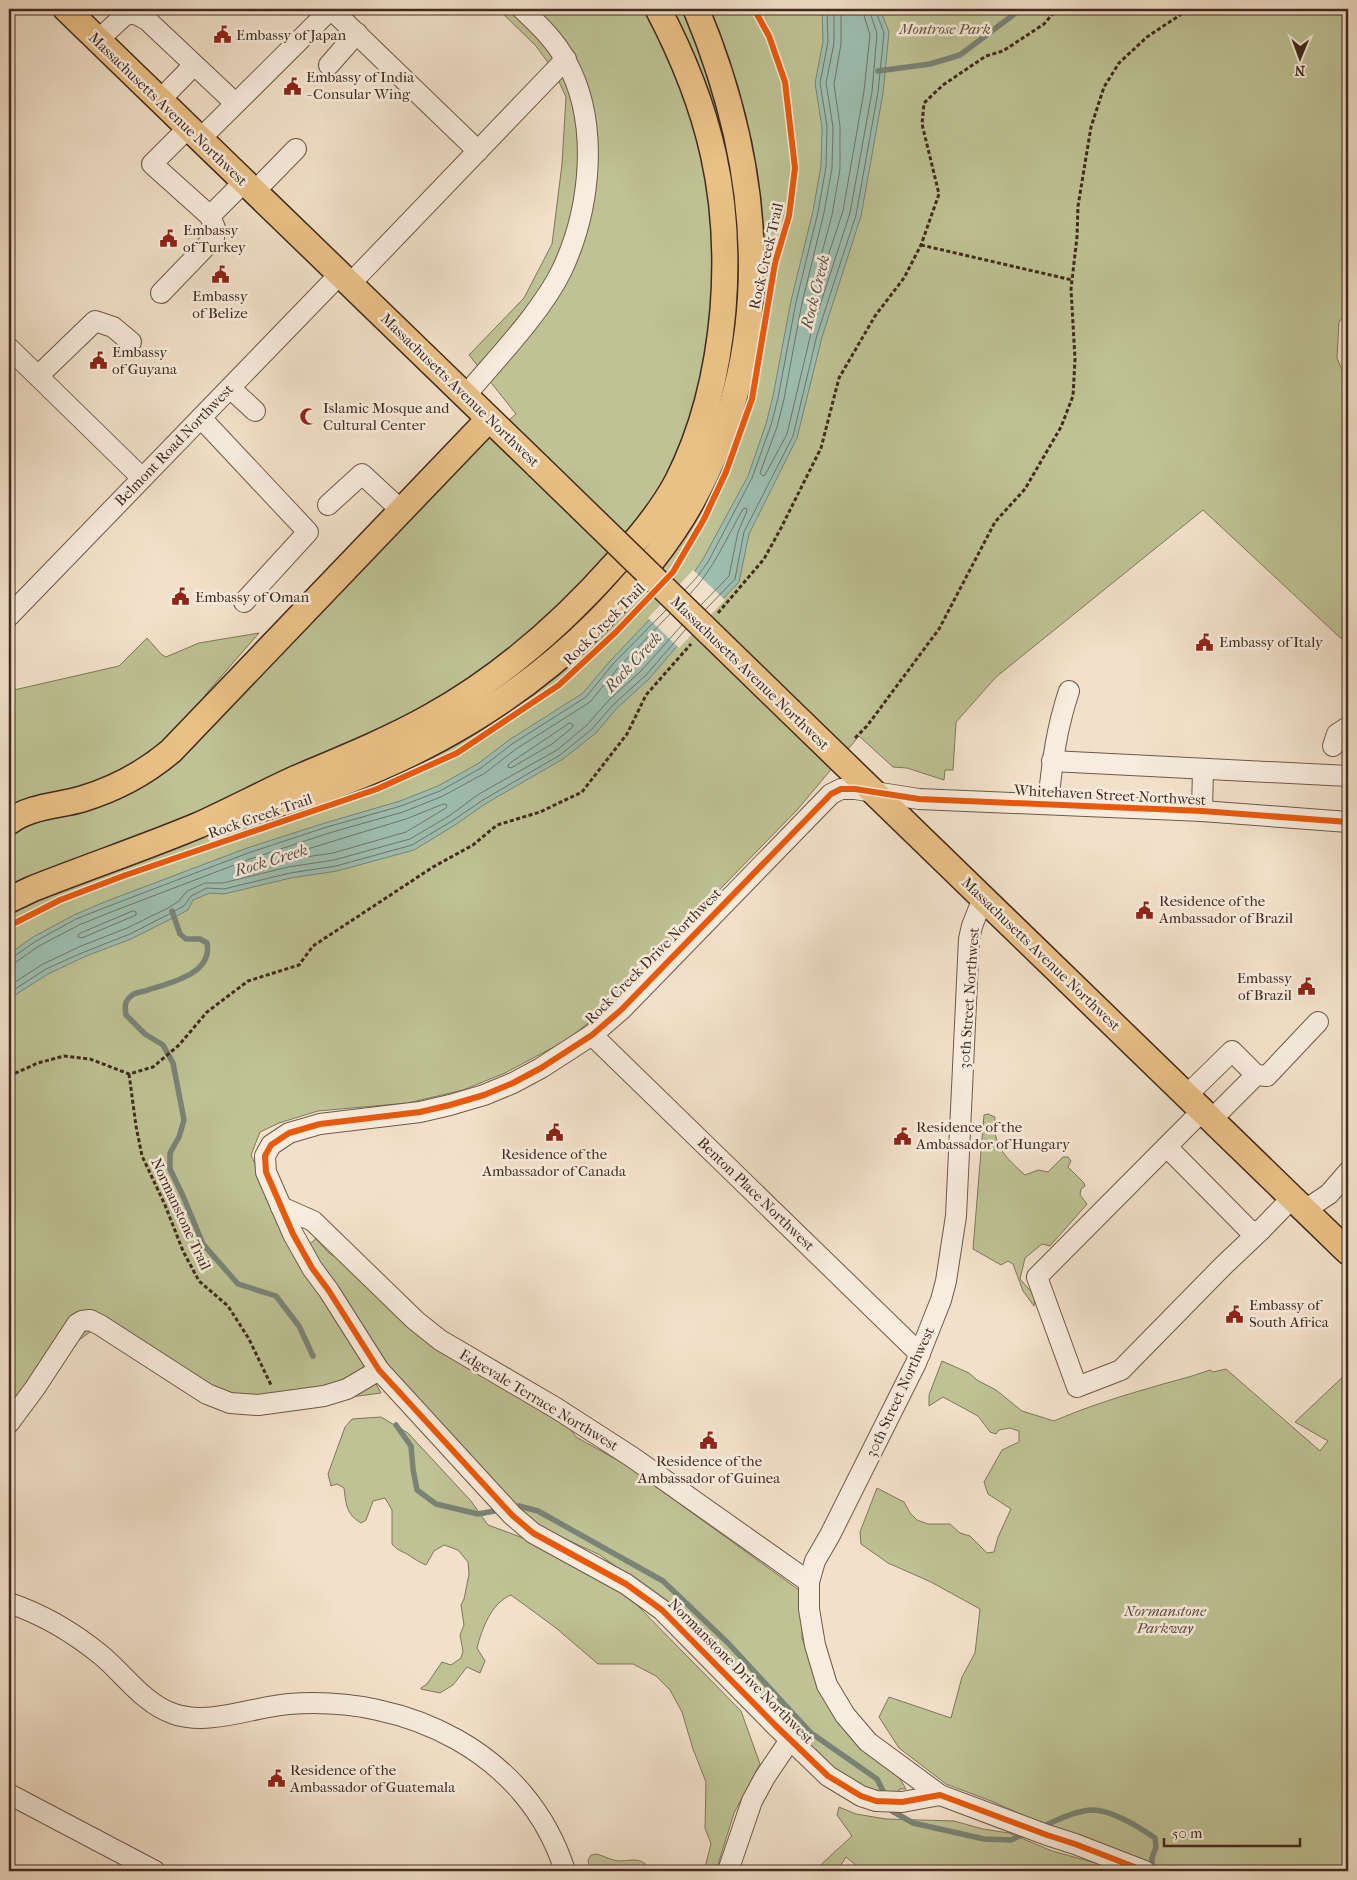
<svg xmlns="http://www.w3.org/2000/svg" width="1357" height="1880" font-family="'IM FELL French Canon',serif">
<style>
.green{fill:#bec294;stroke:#807659}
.water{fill:#9dbeb0;stroke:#798376}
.pier{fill:#f2e1ca}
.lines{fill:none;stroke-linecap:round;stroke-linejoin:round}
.shore{stroke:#707467;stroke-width:1}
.stream{stroke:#798376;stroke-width:5.5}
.minor-casing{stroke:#6e5849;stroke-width:22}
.major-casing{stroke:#422a1e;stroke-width:28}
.path{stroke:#422a1e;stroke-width:3;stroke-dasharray:4 2.5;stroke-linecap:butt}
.minor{stroke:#f7ecdd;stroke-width:20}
.major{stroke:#e9c085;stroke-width:25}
.major-bridge-casing{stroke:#422a1e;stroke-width:28;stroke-linecap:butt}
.major-bridge{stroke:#e9c085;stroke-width:25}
.cycleway-casing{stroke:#f7ecdd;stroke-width:9}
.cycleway{stroke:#e8590c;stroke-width:6}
.labels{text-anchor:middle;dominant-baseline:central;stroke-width:5;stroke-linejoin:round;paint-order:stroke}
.park-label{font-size:15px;font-style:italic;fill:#61503c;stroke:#f7ecdd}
.poi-label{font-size:15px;fill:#422a1e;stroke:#f7ecdd;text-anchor:start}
.street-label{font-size:15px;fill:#422a1e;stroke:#f7ecdd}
.water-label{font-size:16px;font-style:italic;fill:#594f42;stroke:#f7ecdd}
</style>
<rect width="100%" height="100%" fill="#f2e1ca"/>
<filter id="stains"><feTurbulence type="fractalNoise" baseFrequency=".004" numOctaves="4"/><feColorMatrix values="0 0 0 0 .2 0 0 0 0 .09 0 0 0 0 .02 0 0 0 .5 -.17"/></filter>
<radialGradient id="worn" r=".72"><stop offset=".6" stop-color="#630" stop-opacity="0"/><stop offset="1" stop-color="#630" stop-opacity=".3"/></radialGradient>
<g class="green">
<path d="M498,9h850v307l-9,5 -2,37 11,25v262l-145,-135 -207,167 -40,45 -3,48h-8l-1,10 -37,-12 -14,-1 -34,-31 -61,73 -73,75 -101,110 -57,46 -62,33 -42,17 -55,13 -90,8 -39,12 -19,9 -9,23 11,24 119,214 -122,16 -165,-80 -46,34 -39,42v-719l5,4 105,-24 28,-28 14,16 5,3 33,-14 60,-10 -54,62 28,-10 239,-234 44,-37 -47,-59 55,-57 28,-54 10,-80 4,-67 -12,-26 -18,-25z"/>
<path d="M988,1114l7,3c-3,28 10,40 30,58l13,-5 10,2 15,-15h5l3,4 -3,6 16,16 1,3 -4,3 -1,6 7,9 -37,42 -8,-2 -17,14 -5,21 15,17 -1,10 -11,-15 -10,-27 -5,-3 -7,4 -28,-16 11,-134z"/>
<path d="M316,1239l13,14 8,5 43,42 33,30 144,81 19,26 50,28 177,128 -1,45 21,58 67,66 16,27h-7v3h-23l-16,-5 -38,-27 -154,-155 -68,-50 -71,-33 -143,-155 -78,-122z"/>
<path d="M942,1361l27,12 8,7 19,10 26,21 32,10c30,-13 61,-23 92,-32 22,-7 43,-11 64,-19l3,2 13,-3 94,82 8,-10 -33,-19 53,-50v499h-198l-159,-70 -45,-17 -47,-36 -20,-31 10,-20 62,21 11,-41 13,-24 5,-44 -49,-27 -43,-19 -27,-19 -1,-12 17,-44 27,14 6,11 7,7 11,4h22l10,9 10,3 17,17 7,-1 4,-15 13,-28 -23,-15 -4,-12 18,-32 17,-8v-11l-9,-3 -11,2 -3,4 -6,-2 -12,-16 -35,-19 -14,9v-11z"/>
<path d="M381,1417l27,16 63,68 17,24 38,14 104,59 111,113 19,53 -26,49 -18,58h-12l7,-27 -6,-16 1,-46 -13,-33 -11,-37 -12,-22 -14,-14 -23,-12h-35l-42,-36 -45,-33c-20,8 -29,34 -34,53l8,13 -5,12 -13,-6 -14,18 -13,8 -19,-4v-1l6,-4 15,-22 9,3 10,-7 2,-7 -3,-16 4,-10 -3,-20 3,-6 5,-25 -1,-12 -10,-12 -14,-5 -10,6 -8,14c-7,-3 -10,-5 -16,-9 -7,-5 -11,-4 -18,-12v-34l-7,-12 -12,3 -7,19 -5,3c-15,-9 -15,-19 -17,-35l-7,-4 -6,2 -3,-12 17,-47 7,-8z"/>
<path d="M839,1807l17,7 30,5 68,2 29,8 26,4 43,18 73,20h-262l-17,-14 -9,14h-23l38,-35 -15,-21z"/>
<path d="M597,1854c7,2 16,7 23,7 15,-1 22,-4 31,10h-61l-2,-11 3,-5z"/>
</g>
<path class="water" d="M822,9h58l9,23 -6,61 -22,123 -39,121 -25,101 -48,96 -10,48 -61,63 -29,34 -32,29 -21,25 -33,26 -78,45 -30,21 -41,25 -77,21 -46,7 -67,16 -14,-1 -17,7 -5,10 -15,8 -42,21 -45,17 -38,18 -39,25v-45l24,-17 41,-22 33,-14 140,-53 78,-25 75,-22 38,-15 41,-23 30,-23 74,-47 27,-32 83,-87 10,-15 45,-83 18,-52 7,-28 18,-95 22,-90 8,-45 1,-39 -7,-44 8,-41z"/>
<path class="pier" d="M693,570l32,30 -46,48 -31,-30z"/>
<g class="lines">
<g class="shore">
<path d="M834,9v34l-8,40 7,44 -1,41 -8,45 -22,90 -18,96 -7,28 -17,46 3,3 2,-1 22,-41 24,-101 39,-120 22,-121 5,-58 -8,-25"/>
<path d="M841,9v35l-7,40 6,42v43l-8,46 -16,60 2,3 3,-1 22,-66 21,-120 6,-56 -8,-26"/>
<path d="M685,590l12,-13 11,-15 44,-84 19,-53 7,-27 18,-96 22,-90 8,-45 1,-41 -7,-43 8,-41 -1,-33"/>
<path d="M690,594c23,-24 36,-55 53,-85l3,-1 1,3 -9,21 -9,44 -28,29"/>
<path d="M705,610l30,-31 9,-47 49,-96 24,-101 39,-120 22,-123 6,-59 -9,-24"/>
<path d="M570,723l3,2v2l-21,17 -41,24 -3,-1 1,-3z"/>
<path d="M444,804l3,1 -1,3 -40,24 -73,21 -41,6 -3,-2 2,-3 115,-35z"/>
<path d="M133,911l3,1v3l-54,23 -4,-1 1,-3 4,-2z"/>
<path d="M9,957h4l23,-16 40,-22 33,-13 139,-53 79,-26 74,-21 39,-15 41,-23 31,-24 74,-47 27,-33 53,-54"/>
<path d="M9,964l7,-2 23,-16 40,-21 32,-13 139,-53 79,-26 74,-21 40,-16 42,-23 31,-24 74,-47 28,-34 52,-54"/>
<path d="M9,986l34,-22 38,-18 46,-18 41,-20 11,-7 8,-10 18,-8h18l65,-16 46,-7 76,-21 39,-23 30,-22 78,-44 30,-25 22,-25 32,-29 41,-46"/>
<path d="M9,993l37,-24 38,-17 46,-18 41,-21 13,-7 7,-10 16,-8 17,1 66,-16 46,-7 76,-21 40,-24 31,-21 77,-45 32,-26 21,-24 33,-30 40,-46"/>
</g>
<g class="stream">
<path d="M878,71l52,-7 30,-9 61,-46"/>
<path d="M172,911l8,23 6,5h14l7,4c6,32 -39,40 -62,48 -5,1 -12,2 -15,6 -6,5 -5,11 -4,18l19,19 18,11 10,18 11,57 -5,17 -9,16v16l13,27 20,48 35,40 38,12 23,30 14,30"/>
<path d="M396,1425l15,21 2,23 4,21 19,14 42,10 22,-4"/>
<path d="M512,1508l7,-2 19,5 125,70 65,62 83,90 66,46 9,18"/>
<path d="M890,1806l2,5 21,12 71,16 27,1 15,-7"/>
<path d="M1041,1827c17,-7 35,-17 53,-17 20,1 45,17 61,28l1,9 -4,11v13"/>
</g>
<defs>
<g id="minor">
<path d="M98,40l26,-24c9,-5 15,0 23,4l88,83"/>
<path d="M329,65l28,-32"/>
<path d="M160,100l34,-35"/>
<path d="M188,128l-36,36 58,52"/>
<path d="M200,139l131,-130 147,142"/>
<path d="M254,192l42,-43"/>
<path d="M350,284l216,-225"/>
<path d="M161,293l53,-55 1,-10 -5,-12 34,-34"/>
<path d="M9,348l133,130"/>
<path d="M38,376l57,-55 18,6 18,15"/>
<path d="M230,388l25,23"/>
<path d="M465,396c31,-37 76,-83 97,-126 29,-62 38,-148 4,-209 -10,-20 -28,-37 -44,-52"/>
<path d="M201,418l107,114 -64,70"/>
<path d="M328,505l34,-31 40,37"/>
<path d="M9,616l331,-342"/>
<path d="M1333,746l4,-12 11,-7"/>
<path d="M1052,761l296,15"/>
<path d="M1048,804c4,-40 8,-74 21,-113"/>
<path d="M1202,811l1,-42"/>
<path d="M592,1035l328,319"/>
<path d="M1256,1075l11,1 51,-54"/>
<path d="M1187,1095l45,-44 24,24 -44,44"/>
<path d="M1203,1110l-166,167 40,110 44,-17 102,-104 38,-36"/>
<path d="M1167,1147l84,85 10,-2 31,-32"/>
<path d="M281,1207l32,14 102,99 25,20 116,68 76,49 177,125"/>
<path d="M1305,1210l24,-16 19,-22"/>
<path d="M9,1423l26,-35 42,-64 5,-3 8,-1 10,5 107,69 23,9 28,2 66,-9 23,-7 32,-19"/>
<path d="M9,1603c33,11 65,30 92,52 23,19 43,49 73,59 36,12 78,-7 115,-10 118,-9 239,49 276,167"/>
<path d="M9,1794l146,77"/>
<path d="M940,1795l-72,-53 -23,-27 -18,-30 -12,-40 -6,-36v-27l6,-21 15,-26 86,-172 25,-63 5,-19 10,-65 13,-277 3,-13 11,-28"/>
<path d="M728,1871l24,-70 13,-24 25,-37"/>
<path d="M1145,1871l-70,-27 -28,-9 -107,-40 -38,7 -26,-1 -15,-5 -33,-20 -53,-51 -113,-115 -36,-26 -93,-51 -21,-18 -133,-145 -50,-79 -17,-23 -19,-34 -27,-62 -1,-16 6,-11 18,-12 31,-9 100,-12 30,-7 34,-10 29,-12 28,-15 51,-33 29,-25 210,-216 10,-5h14l64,10 283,12 146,11"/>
</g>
<g id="major">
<path d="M66,9l472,457"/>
<path d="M790,711l558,541"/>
<path d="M256,810c128,-33 247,-94 341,-188 36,-36 70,-76 95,-121 86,-156 71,-332 4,-492"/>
<path d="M9,822c20,-16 50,-16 73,-23 33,-10 63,-26 89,-48l318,-332"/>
<path d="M9,900l23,-11c55,-22 112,-41 167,-64 33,-15 65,-32 98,-47 45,-19 90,-37 133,-61 72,-40 132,-93 186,-154 23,-25 45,-51 61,-81 27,-53 41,-114 46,-172 9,-113 -13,-202 -65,-301"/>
</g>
</defs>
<use href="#minor" class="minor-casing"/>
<use href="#major" class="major-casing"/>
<g class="path">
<path d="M921,245l151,35"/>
<path d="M718,613l46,-54 17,-31 40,-80 18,-70 36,-62 29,-38 17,-33 18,-51 -17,-70 2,-21 19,-18 43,-29 17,-5 41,-27 13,-15"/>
<path d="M855,738l12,-12 72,-97 56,-107 30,-33 36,-62 12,-31 2,-37 -4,-70 6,-52 1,-31 13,-79 13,-40 15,-24 28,-26 36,-24 14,-4"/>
<path d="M129,1074l7,52 6,30 23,49 18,46 16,30 29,25 21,33 22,46"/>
<path d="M9,1076l29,-13 26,-7 26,3 39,15 24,-7 26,-22 28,-33 41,-31 51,-16 14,-19 120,-79 40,-22 24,-20 43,-13 42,-20 45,-58 19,-39 45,-51"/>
</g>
<use href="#minor" class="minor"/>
<use href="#major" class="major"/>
<defs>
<path id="major-bridge" d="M538,466l252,245"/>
</defs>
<use href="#major-bridge" class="major-bridge-casing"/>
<use href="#major-bridge" class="major-bridge"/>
<defs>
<g id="cycleway">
<path d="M9,926l51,-26 63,-24 254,-87 80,-36 102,-68 57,-53 57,-60 31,-53 22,-47 26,-73 23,-136 14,-47 6,-48 -10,-86 -16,-46 -15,-27"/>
<path d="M1145,1871l-70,-27 -28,-9 -107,-40 -38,7 -26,-1 -15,-5 -33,-20 -53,-51 -113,-115 -36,-26 -93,-51 -21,-18 -133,-145 -50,-79 -17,-23 -19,-34 -27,-62 -1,-16 6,-11 18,-12 31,-9 100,-12 30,-7 34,-10 29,-12 28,-15 51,-33 29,-25 210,-216 10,-5h14l64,10 283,12 146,11"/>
</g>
</defs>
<use href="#cycleway" class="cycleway-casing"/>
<use href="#cycleway" class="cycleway"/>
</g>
<defs>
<symbol id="civic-bare" viewBox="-9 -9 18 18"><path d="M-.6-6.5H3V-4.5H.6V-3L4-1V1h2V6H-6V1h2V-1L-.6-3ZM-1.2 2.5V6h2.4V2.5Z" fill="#8f2418" stroke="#f7ecdd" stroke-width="2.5" paint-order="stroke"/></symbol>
<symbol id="mosque-bare" viewBox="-9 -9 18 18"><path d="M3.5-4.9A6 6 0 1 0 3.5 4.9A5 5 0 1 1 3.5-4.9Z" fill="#8f2418" stroke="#f7ecdd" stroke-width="2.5" paint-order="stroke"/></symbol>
</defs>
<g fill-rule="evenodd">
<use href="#civic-bare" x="210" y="22" width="25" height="25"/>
<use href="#civic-bare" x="280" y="74" width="25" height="25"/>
<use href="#civic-bare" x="156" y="226" width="25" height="25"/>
<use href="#civic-bare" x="208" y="262" width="25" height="25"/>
<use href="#civic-bare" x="86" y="348" width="25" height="25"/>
<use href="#mosque-bare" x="296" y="404" width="25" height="25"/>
<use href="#civic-bare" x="168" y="584" width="25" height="25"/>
<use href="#civic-bare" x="1192" y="630" width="25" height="25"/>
<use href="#civic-bare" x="1132" y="898" width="25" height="25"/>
<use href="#civic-bare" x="1294" y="974" width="25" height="25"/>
<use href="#civic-bare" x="542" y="1120" width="25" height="25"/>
<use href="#civic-bare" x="890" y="1124" width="25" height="25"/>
<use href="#civic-bare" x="1222" y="1302" width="25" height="25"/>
<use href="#civic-bare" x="696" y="1428" width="25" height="25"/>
<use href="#civic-bare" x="264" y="1766" width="25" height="25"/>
</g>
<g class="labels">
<g class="park-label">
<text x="945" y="29">Montrose Park</text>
<text x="1165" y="1611">Normanstone<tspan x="1165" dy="17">Parkway</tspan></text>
</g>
<g class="poi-label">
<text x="236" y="35">Embassy of Japan</text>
<text x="306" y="77">Embassy of India<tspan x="306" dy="17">- Consular Wing</tspan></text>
<text x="183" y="230">Embassy<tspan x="183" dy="17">of Turkey</tspan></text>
<text x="220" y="296" text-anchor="middle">Embassy<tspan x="220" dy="17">of Belize</tspan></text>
<text x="112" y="352">Embassy<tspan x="112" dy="17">of Guyana</tspan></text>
<text x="323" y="408">Islamic Mosque and<tspan x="323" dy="17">Cultural Center</tspan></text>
<text x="195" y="597">Embassy of Oman</text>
<text x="1219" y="642">Embassy of Italy</text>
<text x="1159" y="901">Residence of the<tspan x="1159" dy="17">Ambassador of Brazil</tspan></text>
<text x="1292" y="978" text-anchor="end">Embassy<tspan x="1292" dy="17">of Brazil</tspan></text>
<text x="916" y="1127">Residence of the<tspan x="916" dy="17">Ambassador of Hungary</tspan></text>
<text x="554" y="1154" text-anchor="middle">Residence of the<tspan x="554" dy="17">Ambassador of Canada</tspan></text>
<text x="1249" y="1305">Embassy of<tspan x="1249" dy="17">South Africa</tspan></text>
<text x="709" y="1461" text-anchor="middle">Residence of the<tspan x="709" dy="17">Ambassador of Guinea</tspan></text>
<text x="290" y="1770">Residence of the<tspan x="290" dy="17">Ambassador of Guatemala</tspan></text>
</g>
<g class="street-label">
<text transform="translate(168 109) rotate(44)">Massachusetts Avenue Northwest</text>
<text transform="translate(766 256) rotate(-77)">Rock Creek Trail</text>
<text transform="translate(460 390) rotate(44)">Massachusetts Avenue Northwest</text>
<text transform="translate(174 445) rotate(-46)">Belmont Road Northwest</text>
<text transform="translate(604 624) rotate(-45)">Rock Creek Trail</text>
<text transform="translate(750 673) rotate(44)">Massachusetts Avenue Northwest</text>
<text transform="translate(1110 795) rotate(3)">Whitehaven Street Northwest</text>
<text transform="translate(260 816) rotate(-19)">Rock Creek Trail</text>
<text transform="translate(1041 954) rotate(44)">Massachusetts Avenue Northwest</text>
<text transform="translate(653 956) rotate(-45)">Rock Creek Drive Northwest</text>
<text transform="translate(969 998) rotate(-86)">30th Street Northwest</text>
<text transform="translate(756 1194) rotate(44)">Benton Place Northwest</text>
<text transform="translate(181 1214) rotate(65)">Normanstone Trail</text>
<text transform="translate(900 1392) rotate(-65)">30th Street Northwest</text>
<text transform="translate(539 1400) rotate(31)">Edgevale Terrace Northwest</text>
<text transform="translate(741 1671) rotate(45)">Normanstone Drive Northwest</text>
</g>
<g class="water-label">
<text transform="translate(815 292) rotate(-76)">Rock Creek</text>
<text transform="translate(633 662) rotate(-47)">Rock Creek</text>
<text transform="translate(271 860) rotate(-17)">Rock Creek</text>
</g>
</g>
<rect width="1357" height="1880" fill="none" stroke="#f2e1ca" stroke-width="30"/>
<rect x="10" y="10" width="1337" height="1860" fill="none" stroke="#422a1e" stroke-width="2.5"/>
<rect x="15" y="15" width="1327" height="1850" fill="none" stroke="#422a1e"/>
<g transform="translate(1300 58) rotate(181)" stroke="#f7ecdd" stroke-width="4" paint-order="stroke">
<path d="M0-4L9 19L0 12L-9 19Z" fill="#422a1e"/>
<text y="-8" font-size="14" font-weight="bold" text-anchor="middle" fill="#422a1e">N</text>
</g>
<path d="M1164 1838v8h136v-8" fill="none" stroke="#422a1e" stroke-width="2.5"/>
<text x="1172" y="1838" font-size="15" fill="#422a1e" stroke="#f7ecdd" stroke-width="4" paint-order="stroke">50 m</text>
<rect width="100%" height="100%" filter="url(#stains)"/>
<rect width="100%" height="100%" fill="url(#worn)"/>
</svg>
